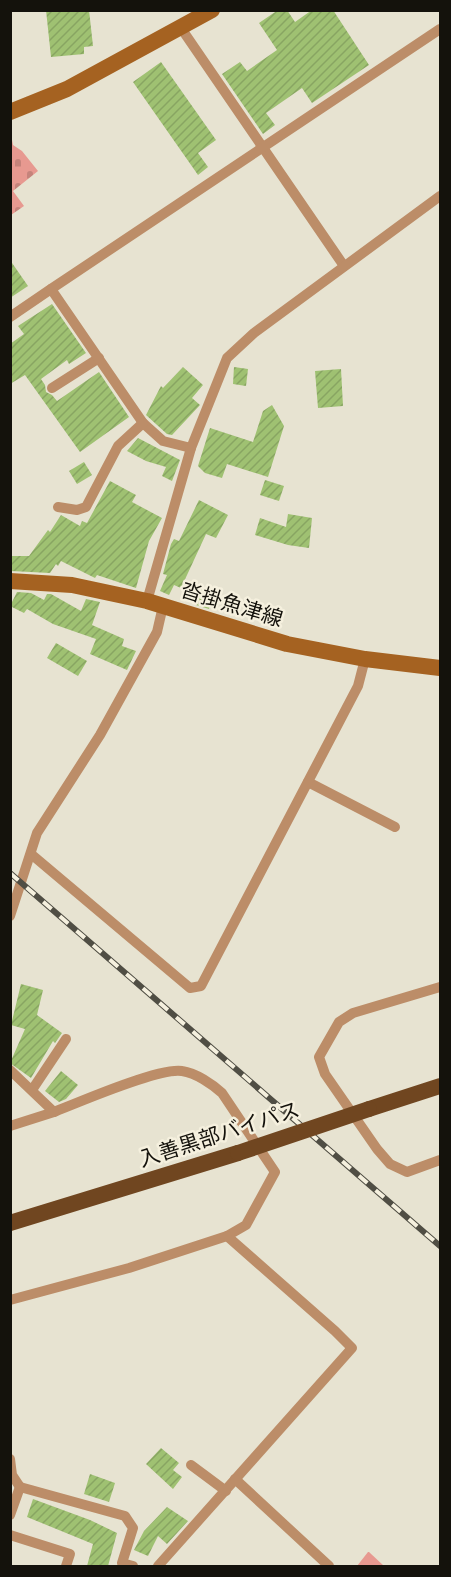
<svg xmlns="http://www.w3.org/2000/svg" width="451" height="1577" font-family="'Source Serif 4','Noto Sans JP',serif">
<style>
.green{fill:#e79990}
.cemetery{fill:url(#cemetery-stones)}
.building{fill:url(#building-hatch)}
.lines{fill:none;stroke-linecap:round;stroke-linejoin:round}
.minor{stroke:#bc8d68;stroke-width:10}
.secondary{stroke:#a56221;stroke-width:16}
.trunk{stroke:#704620;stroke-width:16}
.rail-casing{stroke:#504e44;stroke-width:6}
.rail{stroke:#f5f0de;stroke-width:4;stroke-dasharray:11;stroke-linecap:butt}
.trunk-bridge{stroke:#704620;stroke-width:16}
.labels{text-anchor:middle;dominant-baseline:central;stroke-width:5;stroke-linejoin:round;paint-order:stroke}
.street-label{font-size:21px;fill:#14120c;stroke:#f5f0de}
</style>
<defs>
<pattern id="cemetery-stones" width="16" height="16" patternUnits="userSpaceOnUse" patternTransform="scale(1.5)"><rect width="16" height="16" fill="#e79990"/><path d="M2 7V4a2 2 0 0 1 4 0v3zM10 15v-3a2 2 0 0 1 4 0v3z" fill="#c5837b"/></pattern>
<pattern id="building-hatch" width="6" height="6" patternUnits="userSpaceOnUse" patternTransform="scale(1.5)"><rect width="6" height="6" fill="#9fc172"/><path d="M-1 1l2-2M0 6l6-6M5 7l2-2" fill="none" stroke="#88a562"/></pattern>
</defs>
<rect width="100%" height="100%" fill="#e7e3d1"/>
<path class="green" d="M368,1552h1l15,14h-27z"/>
<path class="cemetery" d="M10,129l3,16 9,6 16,20 -25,20 11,15 -13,9z"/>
<g class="building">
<path d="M46,10h43l4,36 -9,1v7l-33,3z"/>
<path d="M278,10h9l8,12 17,-12h21l36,55 -57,38 -10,-15 -36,25 9,12 -12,9 -41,-60 18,-12 7,9 30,-21 -18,-27z"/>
<path d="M161,62l55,78 -18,13 10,14 -10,8 -65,-93z"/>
<path d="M10,260l18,26 -18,12z"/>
<path d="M52,304l34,49 -17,11 -2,-4 -26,19 4,6 1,7 6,3 5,6 42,-29 30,45 -49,35 -55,-77 -15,9v-40l14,-10 -6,-8z"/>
<path d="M183,367l20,18 -11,13 8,7 -28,30 -5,-1 -21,-19 15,-29 2,2z"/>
<path d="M234,367l14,2 -2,17 -13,-2z"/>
<path d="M341,369l2,37 -25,2 -3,-37z"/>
<path d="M272,405l12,21 -16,51 -41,-13 -5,14 -17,-5 -7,-7 12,-38 43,14 10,-31z"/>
<path d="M138,438l42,22 -8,21 -10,-5 4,-9 -20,-6 -19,-10z"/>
<path d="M84,462l8,13 -15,9 -8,-13z"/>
<path d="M265,480l19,6 -5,15 -19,-6z"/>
<path d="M110,481l26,14 -4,7 30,16 -13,23 -13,47 -39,-13 -2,3 -34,-17 -3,5 -2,-2 -6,9 -39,-2v-15h18l19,-26 2,2 11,-17 19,11 2,-5 5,2z"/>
<path d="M199,500l29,15 -12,23 -10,-4 -25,54 -7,-3 -5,10 -9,-4 7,-16 -4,-1 8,-30 3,-5 5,2z"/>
<path d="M288,514l24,4 -3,30 -21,-3 -33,-10 5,-17 26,9z"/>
<path d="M200,588l13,4 -4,17 -13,-4z"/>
<path d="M17,592l14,1 13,7 3,-6h4l30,17 5,-12 14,3 -8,23 32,14 -2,7 14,5 -9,19 -37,-16 6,-15 -43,-15 -26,-15 -3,4 -14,-7z"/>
<path d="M56,643l31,18 -9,15 -31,-18z"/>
<path d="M21,984l22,6 -6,25 25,18 -7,10 -2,-2 -22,37 -21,-15 15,-34 -14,-4z"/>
<path d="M61,1071l17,14 -12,14 -7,3 -14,-11z"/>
<path d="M161,1448l18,15 -6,7 9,7 -9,12 -27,-25z"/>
<path d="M90,1474l25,9 -6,19 -25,-8z"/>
<path d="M33,1499l57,21 27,13 -9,33h-21l6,-22 -66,-27z"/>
<path d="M167,1507l21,14 -21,23 -9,-8 -10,20 -14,-6 10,-19z"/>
</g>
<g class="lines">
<g class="minor">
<path d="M181,28l163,238"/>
<path d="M10,317l41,-28"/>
<path d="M52,388l47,-30"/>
<path d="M191,448l-28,-7 -20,-18 -92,-134 389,-260"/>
<path d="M58,507l19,3 9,-3 32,-61 25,-23"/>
<path d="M147,601l44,-153 36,-90 27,-25 186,-137"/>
<path d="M308,782l87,45"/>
<path d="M31,854l159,134 11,-2 157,-300 7,-27"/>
<path d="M10,916l27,-83 63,-98 57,-103 6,-26"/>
<path d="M440,987l-87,26 -14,9 -20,35 6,17 52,75 13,15 17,8 33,-12"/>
<path d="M10,1070l44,42c25,-10 106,-45 128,-41 14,2 30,13 40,22l53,79 -29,53 -19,11 108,95 17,17 -194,218"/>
<path d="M32,1090l34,-51"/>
<path d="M10,1126l44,-14"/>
<path d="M10,1300l119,-32 98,-32"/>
<path d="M10,1459l2,16 8,12"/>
<path d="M191,1465l35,26"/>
<path d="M235,1479l94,87"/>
<path d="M10,1515l10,-28 105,29 8,12 -11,35 11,3"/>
<path d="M10,1535l60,19 -4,12"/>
</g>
<g class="secondary">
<path d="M10,112l57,-23 145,-79"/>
<path d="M10,581l62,4 75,16 140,43 78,15 75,9"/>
</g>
<g class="trunk">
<path d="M369,1109l71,-23"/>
<path d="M10,1223l228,-70"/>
</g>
<defs>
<path id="rail" d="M10,873l430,373"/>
</defs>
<use href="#rail" class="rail-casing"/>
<use href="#rail" class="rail"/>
<path class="trunk-bridge" d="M238,1153l131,-44"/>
</g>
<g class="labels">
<g class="street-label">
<text transform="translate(232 604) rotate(17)">沓掛魚津線</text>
<text transform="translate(219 1134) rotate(-18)">入善黒部バイパス</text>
</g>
</g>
<rect width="451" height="1577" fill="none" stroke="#14120c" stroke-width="24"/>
</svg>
